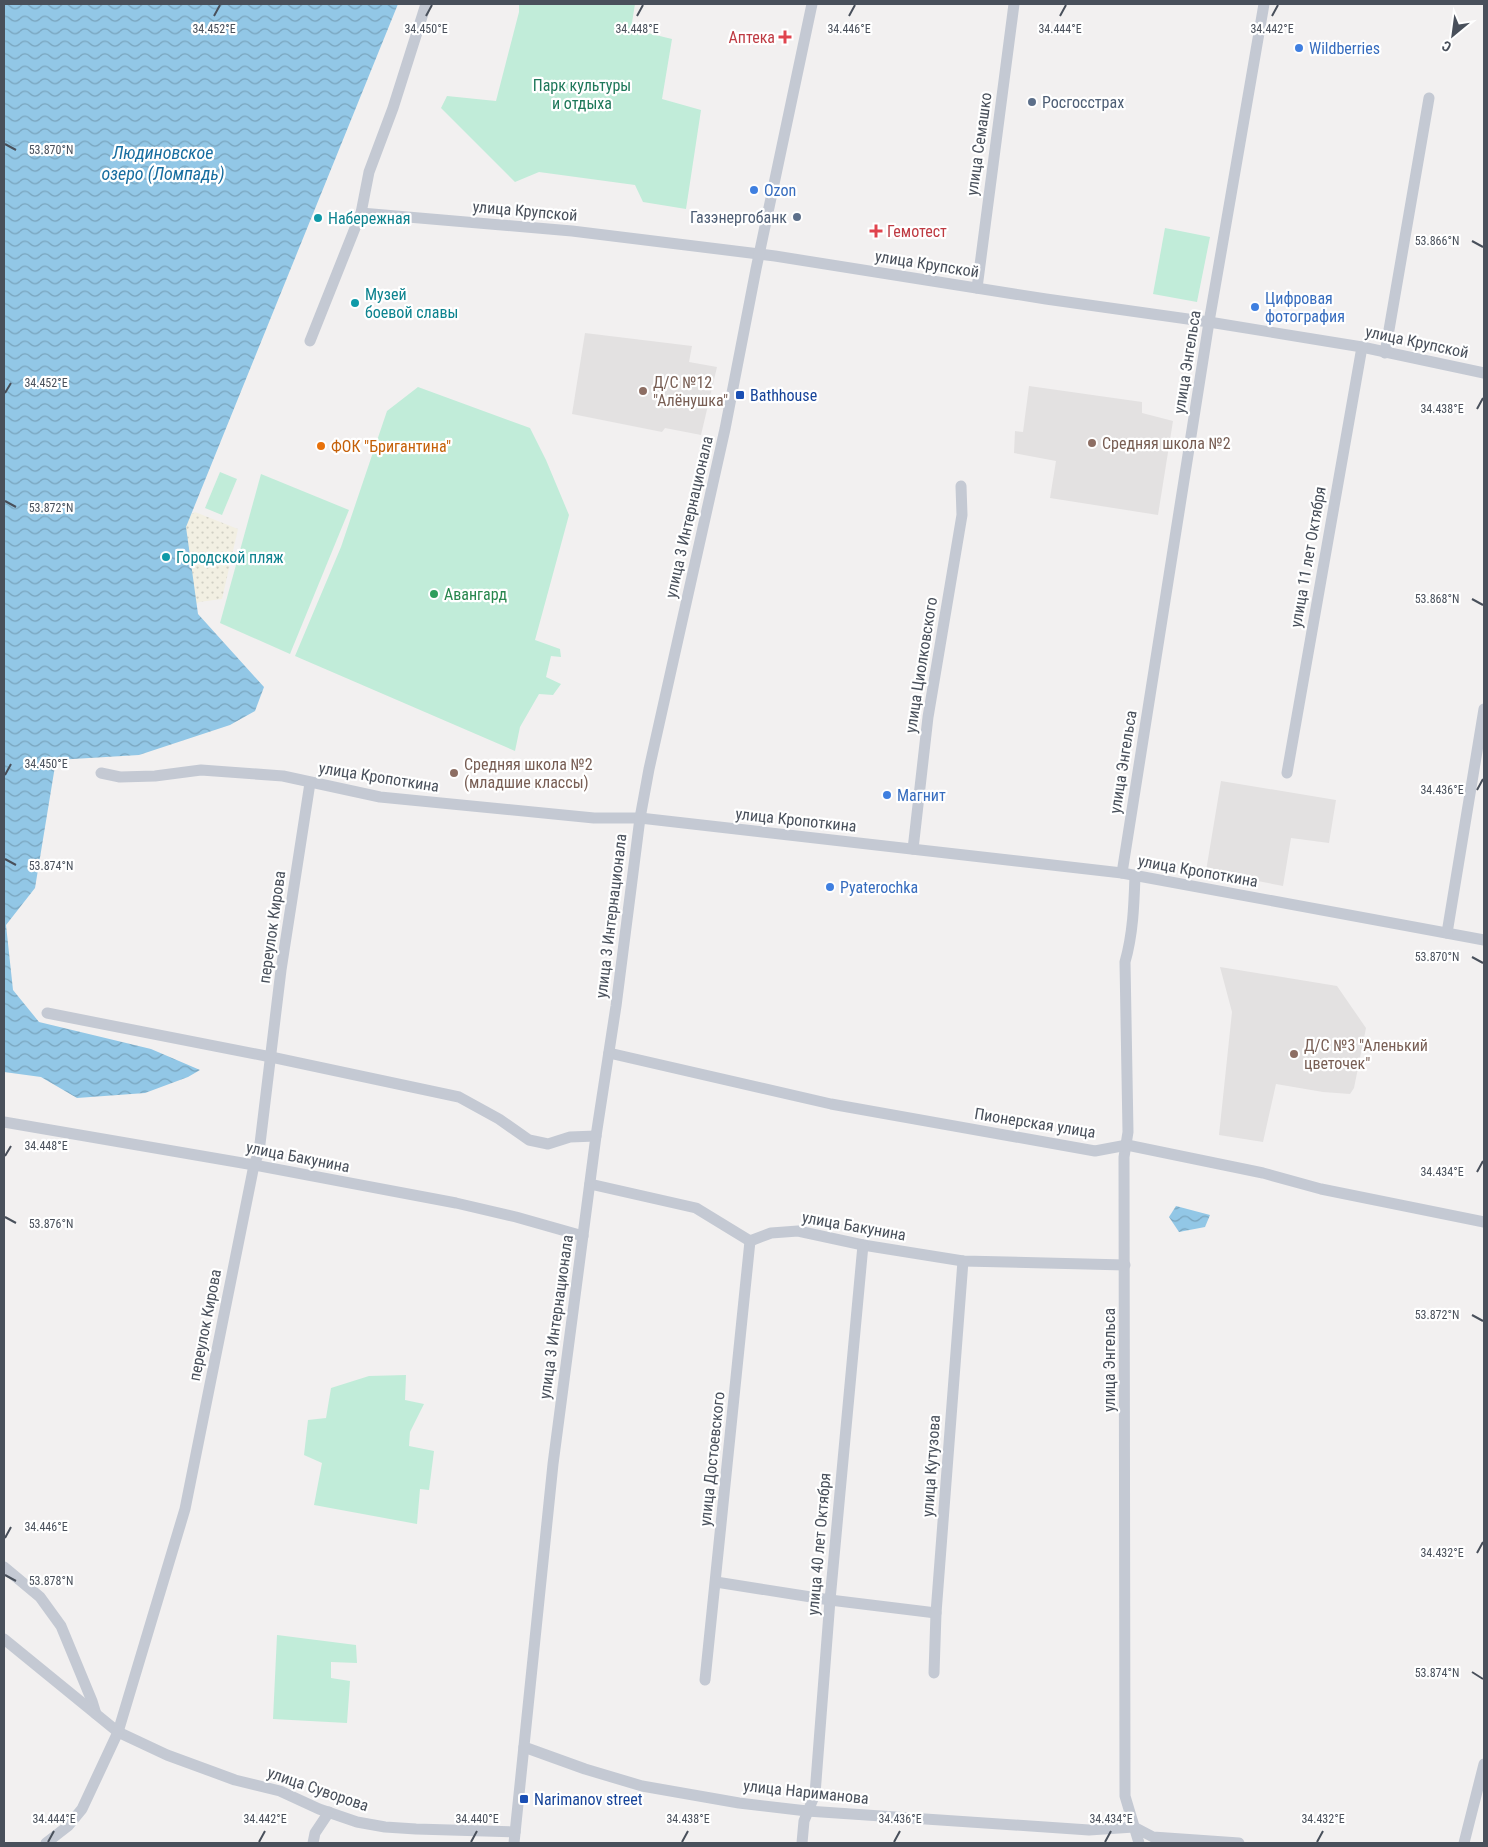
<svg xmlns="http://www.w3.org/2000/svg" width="1488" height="1847" font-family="'Roboto Condensed',sans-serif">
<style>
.education{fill:#e3e1e1}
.green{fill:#c1ecd9}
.sand{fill:url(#sand-dots)}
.water{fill:url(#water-waves)}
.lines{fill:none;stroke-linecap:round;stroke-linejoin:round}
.minor{stroke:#c4c9d3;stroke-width:11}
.ticks{fill:none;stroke:#49505b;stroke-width:2}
.health-dot{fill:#e0444e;stroke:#fff;stroke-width:2}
.shop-dot{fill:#3f7fe0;stroke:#fff;stroke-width:2}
.service-dot{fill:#5c6f8a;stroke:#fff;stroke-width:2}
.culture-dot{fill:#0f9aa8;stroke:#fff;stroke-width:2}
.education-dot{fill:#8d6e63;stroke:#fff;stroke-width:2}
.transit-dot{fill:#1a4fb4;stroke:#fff;stroke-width:2}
.food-dot{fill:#e8710a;stroke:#fff;stroke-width:2}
.leisure-dot{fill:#2e9e5b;stroke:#fff;stroke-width:2}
.labels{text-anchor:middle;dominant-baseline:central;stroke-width:4.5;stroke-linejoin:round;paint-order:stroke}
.health-label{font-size:16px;fill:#be3a42;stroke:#fff;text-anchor:end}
.shop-label{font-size:16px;fill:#366cbe;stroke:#fff;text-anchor:start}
.park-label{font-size:16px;fill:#1e785a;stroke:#fff}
.service-label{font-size:16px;fill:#4e5e75;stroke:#fff;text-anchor:start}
.street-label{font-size:16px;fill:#49505b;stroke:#fff}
.culture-label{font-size:16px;fill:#0d838f;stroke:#fff;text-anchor:start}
.education-label{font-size:16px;fill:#785e54;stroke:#fff;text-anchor:start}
.transit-label{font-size:16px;fill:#164399;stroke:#fff;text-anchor:start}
.food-label{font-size:16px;fill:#c56008;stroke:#fff;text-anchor:start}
.leisure-label{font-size:16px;fill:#27864d;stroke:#fff;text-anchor:start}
.water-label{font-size:18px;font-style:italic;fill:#176da0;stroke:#fff}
.ticks-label{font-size:12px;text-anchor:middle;fill:#49505b;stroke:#fff;stroke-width:4.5;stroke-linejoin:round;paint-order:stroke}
</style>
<defs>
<pattern id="sand-dots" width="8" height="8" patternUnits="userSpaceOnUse" patternTransform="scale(1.25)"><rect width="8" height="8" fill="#f2efe2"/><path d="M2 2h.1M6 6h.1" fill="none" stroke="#d1cfc4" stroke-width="1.8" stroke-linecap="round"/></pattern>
<pattern id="water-waves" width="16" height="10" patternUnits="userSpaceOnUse" patternTransform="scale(1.25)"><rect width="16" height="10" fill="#92c7e6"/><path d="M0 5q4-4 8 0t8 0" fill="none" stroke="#79a4bd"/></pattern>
</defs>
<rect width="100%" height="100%" fill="#f2f0f0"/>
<g class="education">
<path d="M585,333l107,13 -3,16 28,5 -16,68 -36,-7 -3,4 -90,-18z"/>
<path d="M1029,386l113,16v11l31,8 -15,94 -108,-17 6,-37 -42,-8 1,-22 8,1z"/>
<path d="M1221,781l115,19 -7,43 -38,-5 -8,48 -77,-15z"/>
<path d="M1220,967l117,19 29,42 -12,60 -4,6 -27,-2 -47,-8 -13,58 -44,-7 13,-123z"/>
</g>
<g class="green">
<path d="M519,4h116l-4,25 41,10 -10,60 39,11 -15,99 -43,-7 -8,-17 -96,-13 -24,10 -74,-74 6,-12 49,5 23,-89z"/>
<path d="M1165,228l45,9 -13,65 -44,-8z"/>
<path d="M418,387l112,41 16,32 23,55 -34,125 25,9 1,8 -10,-1 -5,21 15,7 -8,11 -14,-1 -19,33 -5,24 -220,-95 46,-109 46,-136z"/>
<path d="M220,472l17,7 -15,36 -17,-7z"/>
<path d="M261,474l88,36 -59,144 -70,-31z"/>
<path d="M406,1375l-1,25 19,4 -14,28 -1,14 25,5 -5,39 -9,-1 -3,35 -103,-19 8,-42 -18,-8 4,-35 18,-2 5,-30 38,-12z"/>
<path d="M277,1635l79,10 1,18 -26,-1v16l19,3 -3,42 -74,-4z"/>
</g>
<path class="sand" d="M195,512l43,17 -16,70 -23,3 -13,10 -15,-85z"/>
<g class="water">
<path d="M4,4h394l-212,523 12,87 66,73 -9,24 -25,14 -91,30 -83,5 -21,128 -29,37 7,65 26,32 112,27 49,21 -12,7 -43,16 -68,5 -36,-21 -37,-5z"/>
<path d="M1176,1206l34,9 -5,12 -26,5 -10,-15z"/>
</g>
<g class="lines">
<g class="minor">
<path d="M361,213l211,18 203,25 271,43 163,23 153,25 122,26"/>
<path d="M977,288l37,-284"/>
<path d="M310,341l51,-128 8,-41 24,-64 33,-104"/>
<path d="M1385,353l44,-255"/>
<path d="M101,773l19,4 35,-1 46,-6 82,6 97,21 214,21h46l482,55 362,67"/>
<path d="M1287,773l75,-426"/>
<path d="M913,849l15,-132 34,-202 -1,-29"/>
<path d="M1122,873l87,-551 55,-318"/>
<path d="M1135,876c-1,29 -2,58 -10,86l3,170 -4,25 1,639 14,47"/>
<path d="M1447,933l37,-224"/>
<path d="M47,1013l224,44 188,40 40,22 30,21 19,4 22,-7 26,-1"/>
<path d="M609,1053l222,51 264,47 32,-6 136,28 58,16 163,33"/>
<path d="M4,1122l250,43 202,38 60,14 67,19"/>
<path d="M590,1184l106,24 54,33 21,-8 27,-2 65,14 100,16 162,4"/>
<path d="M4,1567l36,30 21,29 31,75 4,13"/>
<path d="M716,1582l114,18 106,13"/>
<path d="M4,1639l114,93 49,23 68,25 45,11 39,18 38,13 28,5 31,2 99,3"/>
<path d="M934,1673l2,-60 27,-352"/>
<path d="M705,1680l45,-439"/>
<path d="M524,1747l61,22 57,17 97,17 68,8 282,19 45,-3 19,10 86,6"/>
<path d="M46,1843l22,-17 14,-17 36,-77 67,-223 69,-344 5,-13 22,-182 29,-187"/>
<path d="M313,1843l2,-10 14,-21"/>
<path d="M514,1843l39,-379 43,-328 20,-130 24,-188 9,-49 76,-340 31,-160 56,-265"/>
<path d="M802,1843l2,-22 11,-27 15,-194 33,-355"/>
<path d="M1464,1843l20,-79"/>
</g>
</g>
<path class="ticks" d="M214,16l6,-11M426,16l6,-11M637,16l6,-11M849,16l6,-11M1060,16l6,-11M1272,16l6,-11M5,144l11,6M1472,241l11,6M5,393l6,-10M1477,409l6,-11M5,501l11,6M1472,599l11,6M5,775l6,-11M1477,790l6,-11M5,859l11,6M1472,957l11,6M5,1156l6,-10M1477,1172l6,-11M5,1217l11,6M1472,1315l11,6M5,1538l6,-11M1477,1553l6,-11M5,1575l11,6M1472,1672l11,7M48,1842l6,-11M259,1842l6,-11M471,1842l6,-11M682,1842l6,-11M894,1842l6,-11M1105,1842l6,-11M1317,1842l6,-11"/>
<g class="health-dot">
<path d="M782.5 29.5h5v5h5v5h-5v5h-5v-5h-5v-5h5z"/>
<path d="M873.5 223.5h5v5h5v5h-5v5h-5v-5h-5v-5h5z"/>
</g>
<g class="shop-dot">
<circle cx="1299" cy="48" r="5"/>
<circle cx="754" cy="190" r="5"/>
<circle cx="1255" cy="307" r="5"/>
<circle cx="887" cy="795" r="5"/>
<circle cx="830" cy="887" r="5"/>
</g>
<g class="service-dot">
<circle cx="1032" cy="102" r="5"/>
<circle cx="797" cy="217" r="5"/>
</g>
<g class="culture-dot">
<circle cx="318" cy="218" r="5"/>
<circle cx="355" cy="303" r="5"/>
<circle cx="166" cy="557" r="5"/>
</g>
<g class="education-dot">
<circle cx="643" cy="391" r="5"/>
<circle cx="1092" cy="443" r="5"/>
<circle cx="454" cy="773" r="5"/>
<circle cx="1294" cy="1054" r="5"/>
</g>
<g class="transit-dot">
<rect x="735" y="390" width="10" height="10" rx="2.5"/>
<rect x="519" y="1794" width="10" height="10" rx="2.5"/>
</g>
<circle class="food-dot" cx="321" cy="446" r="5"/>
<circle class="leisure-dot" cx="434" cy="594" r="5"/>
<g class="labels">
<g class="health-label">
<text x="775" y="37">Аптека</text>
<text x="887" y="231" text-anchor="start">Гемотест</text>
</g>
<g class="shop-label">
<text x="1309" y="48">Wildberries</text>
<text x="764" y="190">Ozon</text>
<text x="1265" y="298">Цифровая<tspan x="1265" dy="18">фотография</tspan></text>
<text x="897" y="795">Магнит</text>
<text x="840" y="887">Pyaterochka</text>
</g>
<g class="park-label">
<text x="582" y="85">Парк культуры<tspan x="582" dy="18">и отдыха</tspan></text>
</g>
<g class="service-label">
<text x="1042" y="102">Росгосстрах</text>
<text x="787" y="217" text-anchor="end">Газэнергобанк</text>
</g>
<g class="street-label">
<text transform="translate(979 144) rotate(-82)">улица Семашко</text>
<text transform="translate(525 211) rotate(5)">улица Крупской</text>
<text transform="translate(927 264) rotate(9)">улица Крупской</text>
<text transform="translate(1417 342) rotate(12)">улица Крупской</text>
<text transform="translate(1187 362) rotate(-81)">улица Энгельса</text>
<text transform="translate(689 517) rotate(-77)">улица 3 Интернационала</text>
<text transform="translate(1308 557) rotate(-80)">улица 11 лет Октября</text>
<text transform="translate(921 665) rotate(-81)">улица Циолковского</text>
<text transform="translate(1123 762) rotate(-81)">улица Энгельса</text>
<text transform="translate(379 777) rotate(9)">улица Кропоткина</text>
<text transform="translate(796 820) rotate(6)">улица Кропоткина</text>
<text transform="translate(1198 871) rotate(10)">улица Кропоткина</text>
<text transform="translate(611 916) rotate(-83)">улица 3 Интернационала</text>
<text transform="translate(272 927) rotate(-82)">переулок Кирова</text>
<text transform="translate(1035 1123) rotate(9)">Пионерская улица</text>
<text transform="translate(298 1157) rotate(11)">улица Бакунина</text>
<text transform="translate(854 1226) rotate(10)">улица Бакунина</text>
<text transform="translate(556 1317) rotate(-82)">улица 3 Интернационала</text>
<text transform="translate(205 1325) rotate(-79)">переулок Кирова</text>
<text transform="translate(1109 1360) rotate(-90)">улица Энгельса</text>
<text transform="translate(712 1459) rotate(-84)">улица Достоевского</text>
<text transform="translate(931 1466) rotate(-86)">улица Кутузова</text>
<text transform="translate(819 1544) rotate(-85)">улица 40 лет Октября</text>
<text transform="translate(318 1789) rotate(19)">улица Суворова</text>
<text transform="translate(806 1792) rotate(6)">улица Нариманова</text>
</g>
<g class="culture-label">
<text x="328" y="218">Набережная</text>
<text x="365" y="294">Музей<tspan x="365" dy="18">боевой славы</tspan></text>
<text x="176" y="557">Городской пляж</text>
</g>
<g class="education-label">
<text x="653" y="382">Д/С №12<tspan x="653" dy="18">"Алёнушка"</tspan></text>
<text x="1102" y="443">Средняя школа №2</text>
<text x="464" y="764">Средняя школа №2<tspan x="464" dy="18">(младшие классы)</tspan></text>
<text x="1304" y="1045">Д/С №3 "Аленький<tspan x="1304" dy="18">цветочек"</tspan></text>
</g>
<g class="transit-label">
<text x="750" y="395">Bathhouse</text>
<text x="534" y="1799">Narimanov street</text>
</g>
<g class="food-label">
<text x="331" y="446">ФОК "Бригантина"</text>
</g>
<g class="leisure-label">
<text x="444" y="594">Авангард</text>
</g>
<g class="water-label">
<text x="163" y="152">Людиновское<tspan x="163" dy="21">озеро (Ломпадь)</tspan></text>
</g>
</g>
<g class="ticks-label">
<text x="214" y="33">34.452°E</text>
<text x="426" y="33">34.450°E</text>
<text x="637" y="33">34.448°E</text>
<text x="849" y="33">34.446°E</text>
<text x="1060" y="33">34.444°E</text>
<text x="1272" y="33">34.442°E</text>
<text x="51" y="154">53.870°N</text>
<text x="1437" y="245">53.866°N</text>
<text x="46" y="387">34.452°E</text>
<text x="1442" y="413">34.438°E</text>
<text x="51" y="512">53.872°N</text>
<text x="1437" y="603">53.868°N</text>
<text x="46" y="768">34.450°E</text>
<text x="1442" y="794">34.436°E</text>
<text x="51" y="870">53.874°N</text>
<text x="1437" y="961">53.870°N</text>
<text x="46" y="1150">34.448°E</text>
<text x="1442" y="1176">34.434°E</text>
<text x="51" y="1228">53.876°N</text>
<text x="1437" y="1319">53.872°N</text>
<text x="46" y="1531">34.446°E</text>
<text x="1442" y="1557">34.432°E</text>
<text x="51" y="1585">53.878°N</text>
<text x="1437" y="1677">53.874°N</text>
<text x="54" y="1823">34.444°E</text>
<text x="265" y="1823">34.442°E</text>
<text x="477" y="1823">34.440°E</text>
<text x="688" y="1823">34.438°E</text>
<text x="900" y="1823">34.436°E</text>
<text x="1111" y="1823">34.434°E</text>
<text x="1323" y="1823">34.432°E</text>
</g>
<rect width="1488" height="1847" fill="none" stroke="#49505b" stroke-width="10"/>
<g transform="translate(1453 35) rotate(209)" stroke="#ffffff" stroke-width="4" paint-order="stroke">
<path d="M0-4L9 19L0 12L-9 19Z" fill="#49505b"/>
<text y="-8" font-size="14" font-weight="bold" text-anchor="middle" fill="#49505b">С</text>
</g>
</svg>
